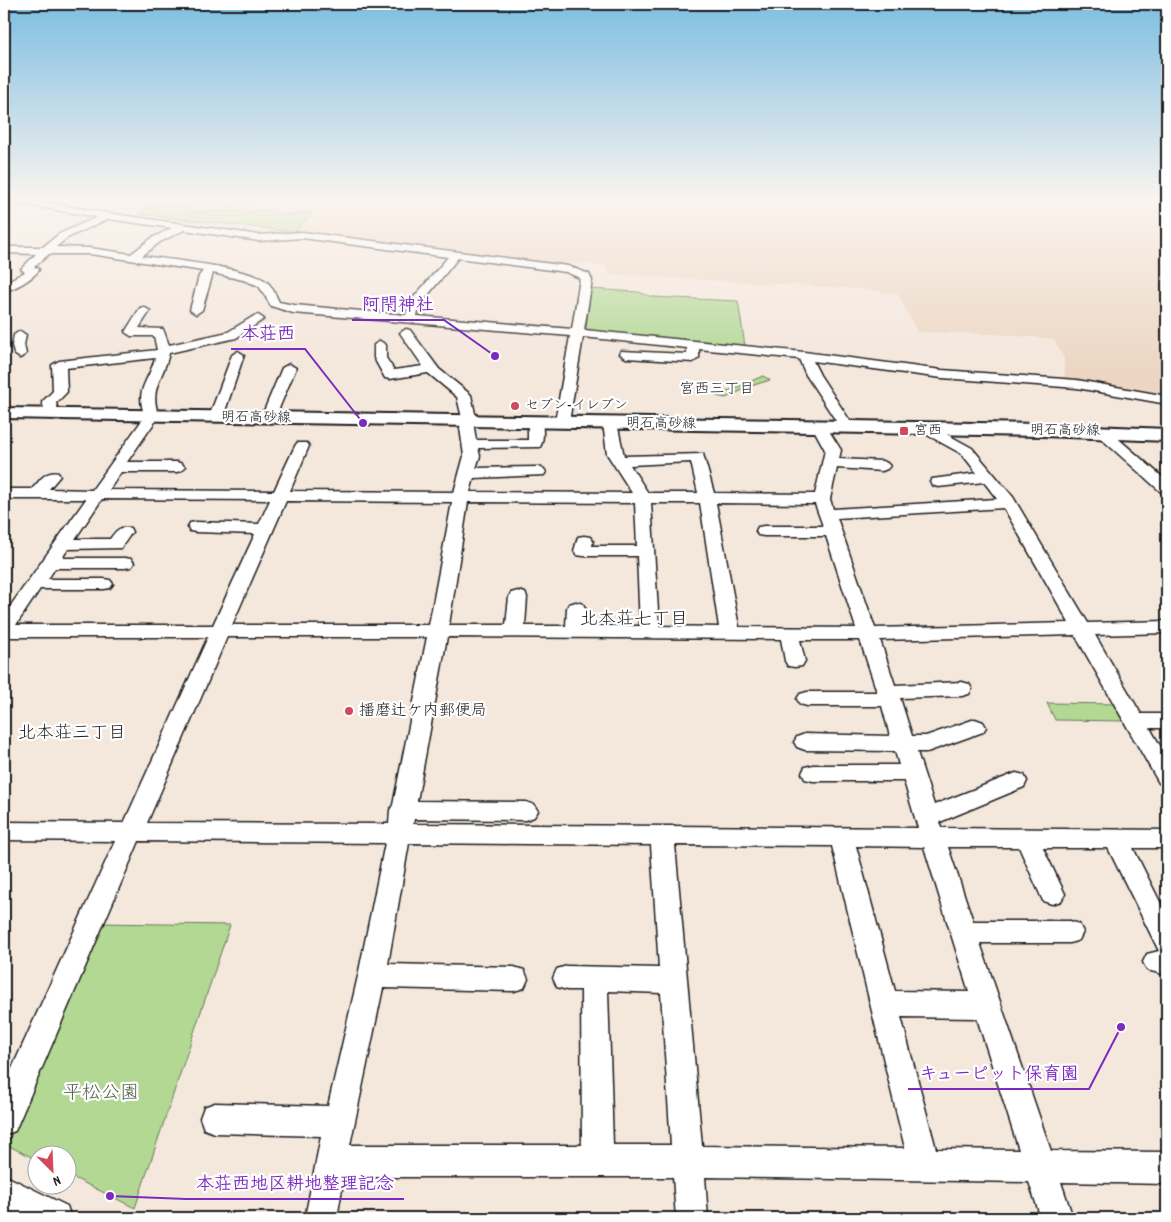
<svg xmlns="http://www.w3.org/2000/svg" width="1171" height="1222" font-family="Dekko,'Klee One',sans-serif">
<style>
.built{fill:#ecd6c3}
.green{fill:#b2d894;stroke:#677a58}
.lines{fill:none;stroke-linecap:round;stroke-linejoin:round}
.minor-casing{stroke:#1c1c1c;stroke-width:3}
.major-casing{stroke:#1c1c1c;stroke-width:4}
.minor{fill:#fff;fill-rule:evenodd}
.major{fill:#fff;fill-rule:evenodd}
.poi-dot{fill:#d1495b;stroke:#fff;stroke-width:2}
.labels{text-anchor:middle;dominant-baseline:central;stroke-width:4.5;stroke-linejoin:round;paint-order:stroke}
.far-poi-label{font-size:14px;fill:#1c1c1c;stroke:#fff;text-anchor:start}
.far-street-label{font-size:14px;fill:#1c1c1c;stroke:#fff}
.far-neighbourhood-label{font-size:15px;fill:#1c1c1c;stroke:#fff}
.poi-label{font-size:16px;fill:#1c1c1c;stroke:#fff;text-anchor:start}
.neighbourhood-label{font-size:18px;fill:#1c1c1c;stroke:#fff}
.near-park-label{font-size:19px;fill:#505e46;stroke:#fff}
.leader{fill:none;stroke:#7b2cbf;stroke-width:2}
.callout-dot{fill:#7b2cbf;stroke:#fff;stroke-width:2}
.callout-label{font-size:18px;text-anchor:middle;font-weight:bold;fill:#7b2cbf;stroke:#fff;stroke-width:4.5;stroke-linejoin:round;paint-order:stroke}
</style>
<rect width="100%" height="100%" fill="#f4e7dc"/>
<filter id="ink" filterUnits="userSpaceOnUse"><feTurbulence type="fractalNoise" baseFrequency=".02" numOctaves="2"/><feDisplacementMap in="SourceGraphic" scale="10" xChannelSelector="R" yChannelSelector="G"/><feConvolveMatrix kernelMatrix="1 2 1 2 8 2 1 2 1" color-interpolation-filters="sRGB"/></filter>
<g filter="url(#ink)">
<path class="built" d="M157,198h1010v201l-40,-9 -75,-10 13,-3 -1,-19 -10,-19 -60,-5 -77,-2 -19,-38 -38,-5 -253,-15v-8h-14v-2l-27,-1 -9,2 -218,-29 -201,-24z"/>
<g class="green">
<path d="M161,198h19l-1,2 11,11 62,1c7,-3 20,-2 26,3l34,-2 -18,19 -156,-18z"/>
<path d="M195,198h64c-7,11 -56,8 -67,2z"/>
<path d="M591,289l47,3 15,5 85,4 7,45 -156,-14 -3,-3z"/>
<path d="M763,376l7,4 -19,6 -25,12 -10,-2z"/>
<path d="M1047,703l71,1 9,17 -72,-1z"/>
<path d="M97,923l133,2 -95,283 -67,-33v-21h-30l-1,6 -30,-15z"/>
</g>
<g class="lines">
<defs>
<g id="minor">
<path d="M4,198h16l87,15 152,22 43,-3 266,34 21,8 3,6 -8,50 220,22 138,18 135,10 90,16v8l-90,-16 -135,-10 -129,-17 7,14 34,52 -2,3h-10l-2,-3 -34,-52 -7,-16 -100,-10v9l-6,4 -67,-4 -6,-4 1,-3 66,3v-6l-104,-11 -14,85 -2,3h-10l-2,-3 15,-86 -277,-23 -22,-7 -12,-20 -16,-6 -30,-7 -11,37 -6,4 -6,-4 9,-34 4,-5 -113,-17h-41l-15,13 4,1 1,2c-7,9 -24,19 -35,21v-8l21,-11 -4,-3 15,-15 -32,-1v-6h39l16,-13 38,-17 -93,-16zM108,219l64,9 -20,10 -21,16 -41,-6 -34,-1 11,-9zM184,230l75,11 43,-3 146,19 -39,46 -3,12 -112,-10 -15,-3c-3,-6 -7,-16 -12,-20 -16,-14 -101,-23 -125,-26l18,-14zM458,258l108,14 14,6 -8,51 -155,-13 2,-10z"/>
<path d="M144,307l6,4 -11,17 24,1 6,16 59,-13 26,-16 4,-1 6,4 -28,19 -67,15c-5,25 -21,36 -10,63l-32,46h50l5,2 3,3 -3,3 -5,2h-56l-12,18 165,1 21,-45 2,-3h10l2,3 -19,45 164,1 10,-36 -4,-28 2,-10 -5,-21 -29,-24 -38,6 -5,-1 -11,-20v-13l6,-4 6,4v13l8,12 29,-4 -23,-33 6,-4 4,1 29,39 32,26 5,23 -2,10 2,12h52v-18l2,-3h10c4,6 4,22 0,28l-62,1 2,8 -4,12 62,-1 6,2 2,3 -2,3 -70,3 -4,14 162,1 -25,-39 -4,-31 2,-3h10l2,3 7,33 79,-2 11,39 101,1 10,-44 -13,-24 2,-3h10l17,27 -2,9 43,2 5,2 3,3 -3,3 -5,2 -45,-3 -7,31 3,10 164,-10 -13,-17 -46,5 -6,-2 -2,-3 2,-3 45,-6 -15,-19 -40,-22 -2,-3 2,-3h10l40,22 41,49 75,126 79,-2v12l-72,2 46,79h26v14h-17l17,30v27l-8,-2 -84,-148 -195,5 15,45 67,-3 7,2 3,5 -3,5 -7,2 -62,2 12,38h14l49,-17 8,3 3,5 -3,5 -56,20h-10l17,53 82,-32 8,2 3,6 -3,6 -84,35 1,6 226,2v18h-34l34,68v59l-20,-5 -4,-8 4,-8 12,-3 -51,-103h-65l22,46 -4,7 -9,3 -9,-3 -24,-54h-71l25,74h97l9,3 4,8 -4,8 -9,3h-90l71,208 116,1v32l-106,-2 12,36h-32l-12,-36 -324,-5 3,41h-32l-3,-41h-329l-7,41h-32l16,-82 -106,-3 -11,-4 -4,-11 4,-11 11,-4 113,3 30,-130 27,-133 -246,-2 -124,290 -11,4v-49l111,-245 -111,-1v-18l120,1 84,-186h-204v-22l82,-116h-82v-10h28c8,-8 13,-19 26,-16l2,3 -11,13 43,1 53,-74c-11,-27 4,-34 10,-58l-89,10 1,24 -11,11 3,11 -2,3h-10l-5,-15 11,-11 -1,-26 7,-4 98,-11 -3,-14h-23l-6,-4 15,-24zM691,462l7,31h-50l-18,-28zM102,499l168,1 -11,24 -63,-2 -6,1 -2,4 2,4 6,1 59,2 -42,91h-197l24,-36h64l6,-1 3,-4 -3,-4 -6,-1h-56l7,-11h70l6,-1 3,-4 -3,-4 -6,-1h-63l6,-9 53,-1 11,-16 -2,-4c-11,-2 -14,3 -20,11h-35zM286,501l166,1 -23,123h-197zM468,502l167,1 2,43h-45l1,-5 -3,-4 -6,-1 -6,1 -4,14 3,4 6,1h54l3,70h-55v-18l-2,-4 -7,-2 -7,2 -2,4 -1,18h-41l2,-29 -2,-4 -7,-2 -7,2 -2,4 -3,28h-57zM651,503h49l19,124 -60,-1zM716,503l99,1 8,22h-59l-6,1 -2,4 2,4 6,1h62l30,92 -117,-1zM1004,508l65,115 -194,5 -38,-110zM227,637h200l-34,168 -3,5 -1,14 -242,-1zM447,637l334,2 4,22 3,5 7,1 7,-1 3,-5 -5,-21h60l17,52h-70l-7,2 -3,5 3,5 7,2h75l8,30 -85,-2 -8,3 -3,5 3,5 8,3 90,1 4,14h-86l-8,2 -3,6 3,6 8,2h91l14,47 -505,-4 1,-5 112,1 8,-3 4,-6 -4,-6 -8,-3 -109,-1zM409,843l242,2 8,123 -92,-2 -10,3 -4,9 4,9 10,3h14l1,155h-232l33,-157 131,3 10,-3 4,-9 -4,-9 -10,-3 -126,-3zM675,845l157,1 73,302 -203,-2zM856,846l68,1 45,145 -74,-1zM608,991l53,2 10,152h-58zM901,1017l76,1 42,132 -83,-1z"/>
<path d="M20,331l6,4 -2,10 2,9 -6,4 -6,-4 -2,-9 2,-10z"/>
<path d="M238,351l6,4 -21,62 -2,3h-10l-2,-3 23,-62z"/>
<path d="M289,364l7,4 -21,50 -2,3h-10l-2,-3 21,-50z"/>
<path d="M1101,427l5,1 61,53v13l-6,-2 -65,-58 -2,-3 2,-3z"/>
<path d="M4,1175l63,31 4,12h-49l-18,-10z"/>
</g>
<path id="major" d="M4,408l1039,16 124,5v12l-124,-5 -1039,-18z"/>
</defs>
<use href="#minor" class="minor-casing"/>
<use href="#major" class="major-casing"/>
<use href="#minor" class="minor"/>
<use href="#major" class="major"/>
</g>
</g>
<linearGradient id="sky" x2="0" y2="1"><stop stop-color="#7dbee2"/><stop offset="0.54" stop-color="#faf4ef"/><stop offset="1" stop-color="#faf4ef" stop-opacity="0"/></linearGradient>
<rect width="1171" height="369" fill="url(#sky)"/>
<g class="poi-dot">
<circle cx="515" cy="406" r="5"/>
<rect x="899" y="426" width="10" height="10" rx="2.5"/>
<circle cx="349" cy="711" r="5"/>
</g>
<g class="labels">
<g class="far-poi-label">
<text x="525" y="406">セブン-イレブン</text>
<text x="914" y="431">宮西</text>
</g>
<g class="far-street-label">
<text transform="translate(256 418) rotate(1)">明石高砂線</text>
<text transform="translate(661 424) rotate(1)">明石高砂線</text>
<text transform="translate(1065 431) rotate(1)">明石高砂線</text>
</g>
<g class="far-neighbourhood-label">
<text x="717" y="390">宮西三丁目</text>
</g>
<g class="poi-label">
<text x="359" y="711">播磨辻ケ内郵便局</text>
</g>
<g class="neighbourhood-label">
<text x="634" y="620">北本荘七丁目</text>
<text x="72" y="734">北本荘三丁目</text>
</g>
<g class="near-park-label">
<text x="101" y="1094">平松公園</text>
</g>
</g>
<path class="leader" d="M495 356L444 320H352M363 423L305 349H231M1121 1027L1089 1089H908M110 1196L186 1199H404"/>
<g class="callout-dot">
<circle cx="495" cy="356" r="5"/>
<circle cx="363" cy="423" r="5"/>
<circle cx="1121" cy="1027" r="5"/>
<circle cx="110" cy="1196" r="5"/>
</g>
<g class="callout-label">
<text x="398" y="310">阿閇神社</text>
<text x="268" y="339">本荘西</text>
<text x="999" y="1079">キューピット保育園</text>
<text x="295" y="1189">本荘西地区耕地整理記念</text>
</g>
<rect width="1171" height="1222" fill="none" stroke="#fff" stroke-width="20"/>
<rect x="10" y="10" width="1151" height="1202" fill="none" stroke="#1c1c1c" stroke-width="2" filter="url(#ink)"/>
<g transform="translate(52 1170) rotate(156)"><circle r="24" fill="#ffffff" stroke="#a4a4a4"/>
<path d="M0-4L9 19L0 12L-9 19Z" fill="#d1495b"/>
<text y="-8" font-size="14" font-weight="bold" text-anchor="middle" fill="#1c1c1c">N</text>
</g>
</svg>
